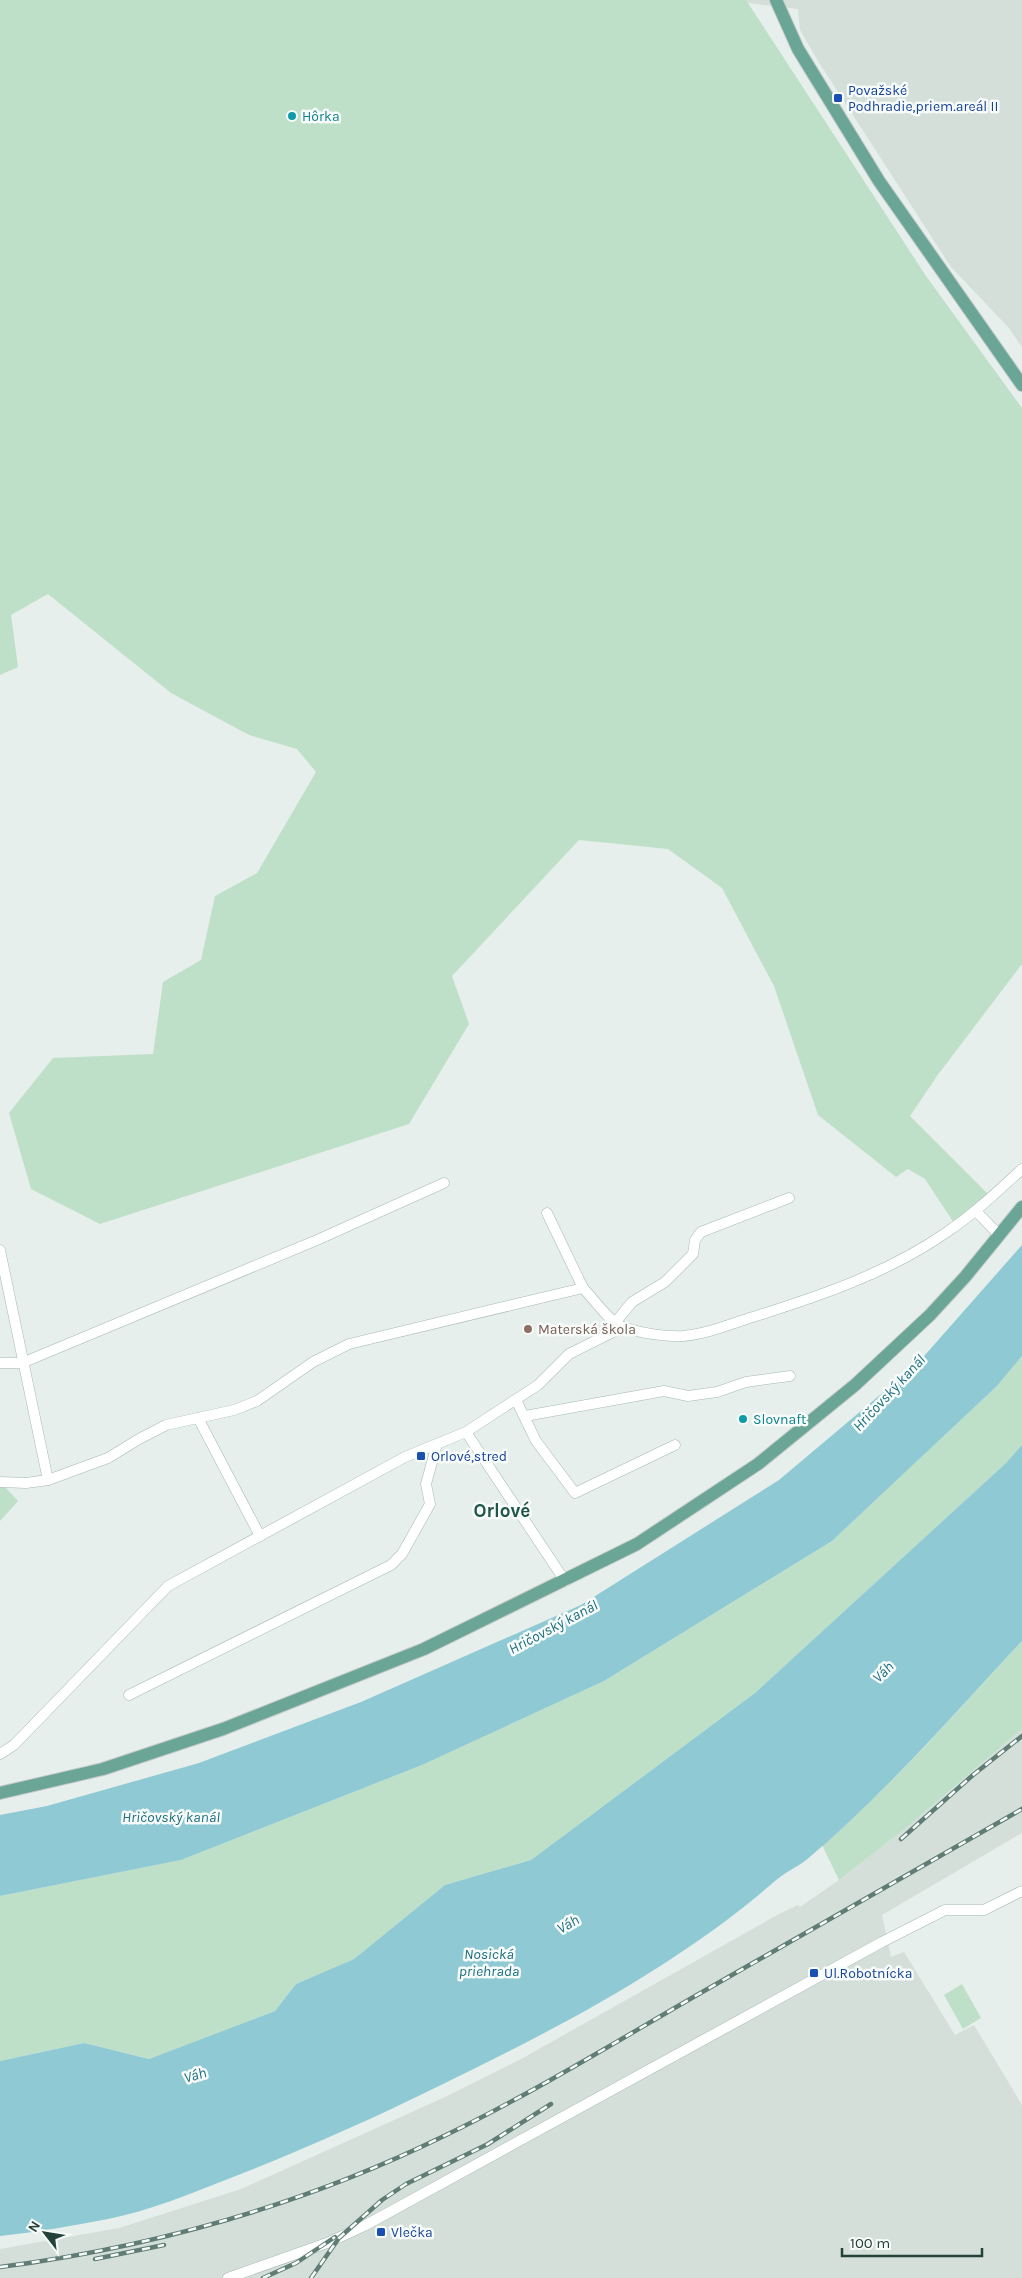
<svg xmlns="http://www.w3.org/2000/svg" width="1022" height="2278" font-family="Karla,sans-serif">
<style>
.built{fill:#d4dfda}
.green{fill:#bfe0c8}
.water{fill:#8ec9d4}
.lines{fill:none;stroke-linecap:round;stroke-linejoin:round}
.minor-casing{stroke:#a8b8b2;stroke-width:11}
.major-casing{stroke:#c2cac8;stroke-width:14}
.minor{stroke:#fff;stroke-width:10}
.major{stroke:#6aa596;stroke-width:12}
.rail-casing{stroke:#5f7d75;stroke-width:4.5}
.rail{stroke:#f7fbf9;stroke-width:2.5;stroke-dasharray:8;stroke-linecap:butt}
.transit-dot{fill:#1a4fb4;stroke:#f7fbf9;stroke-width:2}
.culture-dot{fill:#0f9aa8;stroke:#f7fbf9;stroke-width:2}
.education-dot{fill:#8d6e63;stroke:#f7fbf9;stroke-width:2}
.labels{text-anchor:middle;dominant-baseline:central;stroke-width:5;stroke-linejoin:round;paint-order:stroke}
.transit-label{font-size:14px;fill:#164399;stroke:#f7fbf9;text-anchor:start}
.culture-label{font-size:14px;fill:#0d838f;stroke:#f7fbf9;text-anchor:start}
.education-label{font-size:14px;fill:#785e54;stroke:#f7fbf9;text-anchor:start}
.water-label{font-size:15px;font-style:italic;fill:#1c6f80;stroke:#f7fbf9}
.district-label{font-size:19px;font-weight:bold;fill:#1f5548;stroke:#f7fbf9}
</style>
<rect width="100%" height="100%" fill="#e6efeb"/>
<g class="built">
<path d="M746,0h276v347l-14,-20 -57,-60 -133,-206 -18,-31 -2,-21 -51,-6z"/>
<path d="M1022,1729v104l-140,82 9,42 13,-5 51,83 19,-10 48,80v173h-1022v-29l119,-21 122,-39 204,-92 76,-38 258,-145 19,-9 2,2 39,-27 62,-48z"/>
</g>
<g class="green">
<path d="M0,0h746l180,276 96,132v556l-85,112 -27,40 78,78 -34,29 -29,-44 -17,-10 -12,8 -78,-62 -44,-129 -52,-98 -54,-39 -89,-9 -127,136 17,48 -60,100 -309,100 -69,-35 -22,-76 44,-55 100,-4 10,-72 38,-22 14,-64 42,-23 59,-101 -19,-23 -48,-14 -78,-42 -123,-99 -37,21 7,52 -18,8z"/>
<path d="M1022,1356v89l-16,18 -251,230 -224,167 -86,25 -91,74 -58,25 -21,27 -126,48 -65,-16 -84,18v-165l181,-36 241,-95 182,-84 228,-140 165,-155z"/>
<path d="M0,1486l6,2 12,13 -18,20z"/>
<path d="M1022,1641v88l-121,103 -62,48 -17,-35c73,-61 135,-134 200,-204z"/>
<path d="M962,1984l19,34 -18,11 -19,-34z"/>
</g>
<g class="water">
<path d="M1022,1245v111l-25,30 -165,155 -228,140 -182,84 -241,95 -181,36v-81l47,-9 152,-43 162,-61 220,-97 198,-125 139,-117z"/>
<path d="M1022,1445v196c-70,75 -138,154 -217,220 -10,7 -21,12 -30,20 -99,86 -219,148 -336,205 -69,34 -139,65 -211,93 -39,15 -79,32 -120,40 -36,7 -72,13 -108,17v-175l84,-18 65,16 126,-48 21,-27 58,-25 91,-74 86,-25 224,-167 251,-230z"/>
</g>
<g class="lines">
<defs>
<g id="minor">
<path d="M976,1211l23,24"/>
<path d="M547,1213l36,75"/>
<path d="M0,1250l48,230"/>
<path d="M615,1323l17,-21 33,-20 28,-28 2,-14 6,-8 88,-34"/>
<path d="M0,1363h22l295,-123 127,-57"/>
<path d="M516,1400l20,41 39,52 100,-48"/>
<path d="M525,1416l139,-25 24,5 29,-4 29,-10 44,-6"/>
<path d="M198,1418l62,118"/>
<path d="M466,1432l99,149"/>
<path d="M0,1482l26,1 22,-3 60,-22 31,-19 27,-14 68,-15 23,-9 56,-39 36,-18 234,-56c10,10 27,35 40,39 17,6 42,10 60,9 24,-2 47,-12 70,-19 67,-21 135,-44 194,-85 27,-18 51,-41 75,-63"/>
<path d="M129,1695l262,-130 11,-11 28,-50 -4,-20 11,-40"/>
<path d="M0,1754l14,-9 154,-159 237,-129 61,-25 72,-47 31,-31 54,-27"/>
<path d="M228,2278l99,-35 37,-17 518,-284 63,-32h39l38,-19"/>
</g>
<g id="major">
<path d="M776,0l22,49 81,132 143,204"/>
<path d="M0,1793l103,-24 120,-40 201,-80 213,-105 121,-80 97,-79 75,-70 35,-38 57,-70"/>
</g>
</defs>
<use href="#minor" class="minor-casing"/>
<use href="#major" class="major-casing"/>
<use href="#minor" class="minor"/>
<use href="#major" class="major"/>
<defs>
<g id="rail">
<path d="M901,1839l72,-64 49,-39"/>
<path d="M95,2259l69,-14"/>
<path d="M0,2267c154,-20 305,-63 444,-131 87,-42 170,-93 253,-141 109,-62 217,-124 325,-186"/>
<path d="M263,2278l33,-15 39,-26"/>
<path d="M311,2278l28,-40 43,-38 24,-16 82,-40 63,-40"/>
</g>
</defs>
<use href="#rail" class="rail-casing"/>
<use href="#rail" class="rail"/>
</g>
<g class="transit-dot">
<rect x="833" y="93" width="10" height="10" rx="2.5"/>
<rect x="416" y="1451" width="10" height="10" rx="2.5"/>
<rect x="809" y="1968" width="10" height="10" rx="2.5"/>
<rect x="376" y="2227" width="10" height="10" rx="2.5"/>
</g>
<g class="culture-dot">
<circle cx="292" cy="116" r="5"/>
<circle cx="743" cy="1419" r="5"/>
</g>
<circle class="education-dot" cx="528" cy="1329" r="5"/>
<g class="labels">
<g class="transit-label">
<text x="848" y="90">Považské<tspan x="848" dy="16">Podhradie,priem.areál II</tspan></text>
<text x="431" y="1456">Orlové,stred</text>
<text x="824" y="1973">Ul.Robotnícka</text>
<text x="391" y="2232">Vlečka</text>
</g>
<g class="culture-label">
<text x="302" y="116">Hôrka</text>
<text x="753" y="1419">Slovnaft</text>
</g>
<g class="education-label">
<text x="538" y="1329">Materská škola</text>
</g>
<g class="water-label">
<text transform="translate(889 1393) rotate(-47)">Hričovský kanál</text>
<text transform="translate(553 1627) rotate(-28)">Hričovský kanál</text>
<text transform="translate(883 1672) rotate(-44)">Váh</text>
<text x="171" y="1817">Hričovský kanál</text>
<text transform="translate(568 1924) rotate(-30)">Váh</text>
<text x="489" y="1954">Nosická<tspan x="489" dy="17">priehrada</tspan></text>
<text transform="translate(195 2075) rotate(-16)">Váh</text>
</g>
<g class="district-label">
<text x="502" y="1511">Orlové</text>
</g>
</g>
<g transform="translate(45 2233) rotate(301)" stroke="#f7fbf9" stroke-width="4" paint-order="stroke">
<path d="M0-4L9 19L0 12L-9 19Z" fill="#24423a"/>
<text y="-8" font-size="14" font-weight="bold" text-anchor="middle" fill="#24423a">N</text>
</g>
<path d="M842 2248v8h140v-8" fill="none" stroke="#24423a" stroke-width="2.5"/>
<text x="850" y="2248" font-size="15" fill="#24423a" stroke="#f7fbf9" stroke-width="4" paint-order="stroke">100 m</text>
</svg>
